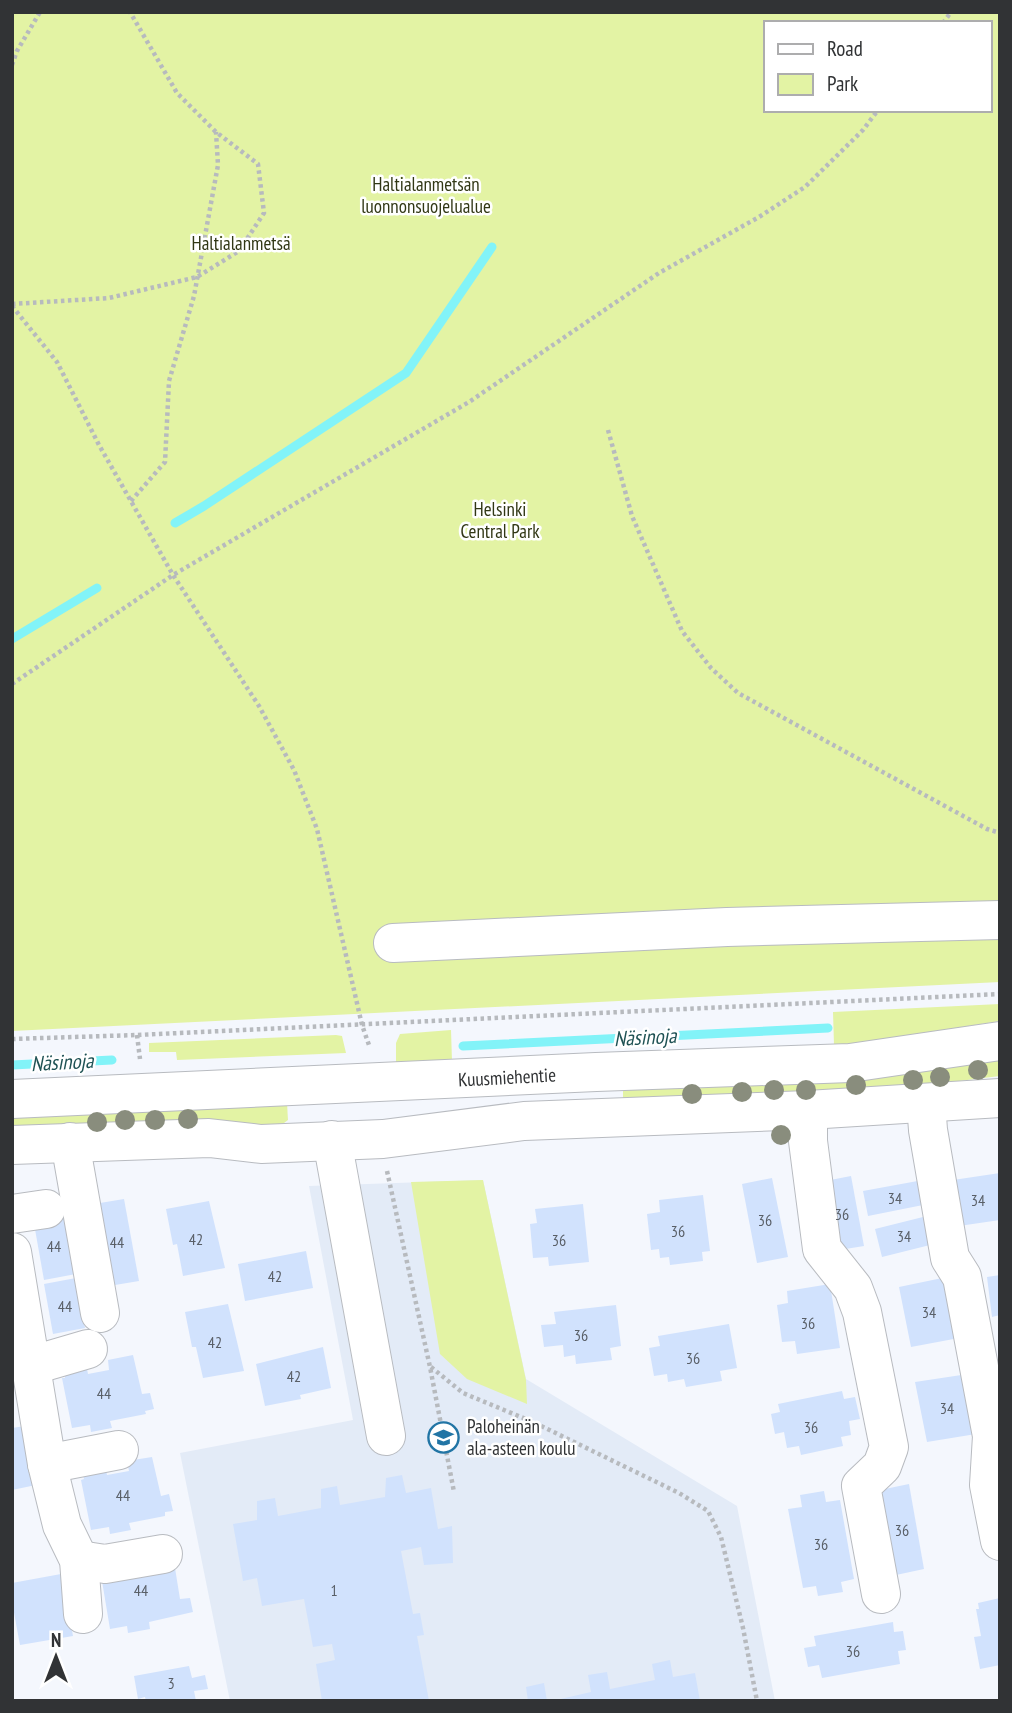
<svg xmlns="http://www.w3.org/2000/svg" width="1012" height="1713" font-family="'PT Sans Narrow',sans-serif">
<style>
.built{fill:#e3ebf7}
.green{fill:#e3f3a4;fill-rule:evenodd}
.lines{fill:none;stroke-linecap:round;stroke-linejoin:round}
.stream{stroke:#82f3f8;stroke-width:9}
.building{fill:#d1e2fd}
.minor-casing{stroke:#b8bbc0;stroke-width:40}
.major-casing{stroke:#b8bbc0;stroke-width:40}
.path{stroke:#b7babe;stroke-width:4.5;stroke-dasharray:3.5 3.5;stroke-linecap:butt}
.minor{stroke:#fff;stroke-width:38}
.major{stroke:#fff;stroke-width:38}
.tree{fill:#898d7d}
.labels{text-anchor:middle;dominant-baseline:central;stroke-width:5;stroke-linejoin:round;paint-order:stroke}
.number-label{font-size:16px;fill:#595f67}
.park-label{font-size:19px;fill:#313715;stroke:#fff}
.street-label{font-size:19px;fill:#313335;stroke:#fff}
.poi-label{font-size:19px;fill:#313335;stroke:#fff;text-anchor:start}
.water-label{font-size:21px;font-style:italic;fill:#1f5254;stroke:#fff}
</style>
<rect width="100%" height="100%" fill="#f4f7fd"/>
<path class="built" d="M483,1180l43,199 211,127 38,195h-545l-50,-248 173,-33 -44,-234z"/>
<g class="green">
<path d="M12,12h988v970l-988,49zM765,23h224v87h-224z"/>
<path d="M1000,1004v17l-126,20 -40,4 -1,-33z"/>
<path d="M451,1030l1,32 -56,3v-22l4,-9z"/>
<path d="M336,1035l6,1 4,17 -169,7 -1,-8h-27v-9z"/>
<path d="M1000,1058v18l-115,14 -262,14v-15z"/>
<path d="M287,1103l1,17 -12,9 -264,4v-15z"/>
<path d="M483,1180l43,200 1,24 -60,-25 -27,-25 -29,-172z"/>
</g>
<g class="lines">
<g class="stream">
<path d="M175,523l29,-17 202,-133 86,-126"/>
<path d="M12,639l85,-51"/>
<path d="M463,1046l365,-18"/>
<path d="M12,1065l100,-5"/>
</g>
</g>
<g class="building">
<path d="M1000,1173v47l-41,6 -6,-46z"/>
<path d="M851,1176l13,70 -31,5 -13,-69z"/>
<path d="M772,1178l16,79 -31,6 -15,-79z"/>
<path d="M923,1180l5,24 -60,12 -5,-25z"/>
<path d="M703,1195l7,56 -8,1 1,9 -33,4 -1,-8 -9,1 -1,-9 -8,1 -4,-36 13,-2 -1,-12z"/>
<path d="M124,1199l15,82 -30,5 -15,-82z"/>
<path d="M209,1201l16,67 -42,8 -6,-32 -4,1 -7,-36z"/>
<path d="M583,1204l6,58 -40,4 -1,-9 -15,1 -3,-34 7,-1 -2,-14z"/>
<path d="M65,1212l11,62 -32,6 -11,-62z"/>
<path d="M927,1216l7,28 -52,13 -7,-28z"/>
<path d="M306,1251l7,37 -68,13 -7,-37z"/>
<path d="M1000,1275v40l-8,2 -5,-40z"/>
<path d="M947,1277l12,61 -48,9 -12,-60z"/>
<path d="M76,1278l9,50 -32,6 -9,-50z"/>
<path d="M830,1284l10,64 -43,6 -2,-13 -13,1 -5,-37 11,-2 -1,-12z"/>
<path d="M228,1304l16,67 -41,7 -7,-31h-4l-7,-35z"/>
<path d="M616,1305l5,41 -11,2 2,12 -36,4 -1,-9 -11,2 -1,-12 -19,2 -3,-22 15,-1 -2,-12z"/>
<path d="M729,1324l8,44 -17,3 2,10 -36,6 -2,-8 -16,3 -1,-8 -13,2 -5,-28 11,-2 -2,-10z"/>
<path d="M323,1347l8,41 -31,7 1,4 -36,7 -9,-42z"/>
<path d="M133,1355l9,39 8,-1 4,16 -9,2 1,3 -36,7 2,7 -21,4 -1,-7 -18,3 -10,-50h3l-2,-10 23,-4 2,10 21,-4 -1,-10z"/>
<path d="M968,1374l8,60 -49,8 -12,-60z"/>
<path d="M842,1391l2,8 11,-2 5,22 -11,2 2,14 -10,2 2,9 -42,9 -2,-9 -12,2 -3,-16 -9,2 -4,-20 9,-2 -2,-8z"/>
<path d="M25,1426l11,59 -24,5v-62z"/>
<path d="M152,1457l9,39 8,-2 4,17 -8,1v4l-36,7 2,7 -21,4 -1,-7 -18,3 -10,-50 3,-1 -2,-9 23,-5 2,10 22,-4 -2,-10z"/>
<path d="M402,1475l4,18 25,-5 7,41 14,-3 1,37 -29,2 -3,-18 -20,4 12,63 7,-1 4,22 -7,1 12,65h-107l-6,-37 19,-4 -3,-16 -19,3 -9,-48 -42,7 -5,-28 -14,3 -10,-57 24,-4v-19l18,-3 3,18 43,-8v-19l16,-3 3,19 45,-8 1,-19z"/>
<path d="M909,1484l15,85 -28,6 -16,-85z"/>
<path d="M824,1491l2,11 14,-2 14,79 -13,3 2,10 -25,4 -2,-10 -13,2 -15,-79 14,-2 -2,-12z"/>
<path d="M175,1568l5,31 10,-1 3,14 -44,10 1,7 -22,4 -1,-7 -17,3 -8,-48z"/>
<path d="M61,1574l12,62 -53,9 -8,-43v-19z"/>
<path d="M1000,1598v67l-20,4 -6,-32 7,-1 -5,-27h3l-1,-6z"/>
<path d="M893,1622l1,10 9,-1 3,19 -8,1 2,13 -78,14 -3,-13 -11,2 -4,-19 12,-2 -2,-10z"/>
<path d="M670,1660l3,17 22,-4 5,28h-148l39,-9 -3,-17 19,-3 3,17 45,-9 -3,-16z"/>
<path d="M189,1666l3,12 13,-3 3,14 -14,2 2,10h-50l-1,-4 -7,2 -4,-23z"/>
<path d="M544,1683l3,18h-19l-2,-14z"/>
</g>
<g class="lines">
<defs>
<g id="minor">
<path d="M393,943l334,-16 273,-7"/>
<path d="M12,1099l584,-27 254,-9 150,-22"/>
<path d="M926,1103l2,27 22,128 12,19 30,159 -3,49 11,56"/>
<path d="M808,1110v31l14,108 31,39 9,24 27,135 -7,19 -21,20 20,108"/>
<path d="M332,1140l54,296"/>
<path d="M70,1142l30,171"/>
<path d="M12,1214l34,-5"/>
<path d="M12,1252l35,212 15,61 17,35 4,54"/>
<path d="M30,1366l58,-17"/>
<path d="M47,1464l72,-14"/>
<path d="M79,1560l26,4 58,-10"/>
</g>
<path id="major" d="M12,1145l197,-7 52,6 122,-5 141,-18 284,-11 192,-12"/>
</defs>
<use href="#minor" class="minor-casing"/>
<use href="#major" class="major-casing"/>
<g class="path">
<path d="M943,23l8,-11"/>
<path d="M12,65l5,-14 23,-39"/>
<path d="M12,304l97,-6 88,-21 42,-26 25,-38 -6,-49 -42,-32 -39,-39 -47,-81"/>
<path d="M12,306l45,56 42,83 74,130 86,131 35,64 23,59 45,196 8,23"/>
<path d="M608,430l24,86 50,115 29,37 27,25 249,136 13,4"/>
<path d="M131,501l34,-39 4,-81 25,-85 24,-131 -2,-33"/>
<path d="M12,684l161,-109 296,-173 190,-129 100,-56 46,-30 58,-57 15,-20"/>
<path d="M137,1035l3,24"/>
<path d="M12,1039l125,-4 863,-41"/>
<path d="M387,1171l43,196 24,125"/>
<path d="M431,1367l32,26 70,29 146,71 29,18 13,26 22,91 14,73"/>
</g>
<use href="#minor" class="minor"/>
<use href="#major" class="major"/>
</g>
<g class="tree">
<circle cx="978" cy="1070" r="10"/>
<circle cx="940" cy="1077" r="10"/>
<circle cx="913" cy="1080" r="10"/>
<circle cx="856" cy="1085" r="10"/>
<circle cx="774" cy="1090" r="10"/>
<circle cx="806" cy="1090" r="10"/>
<circle cx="742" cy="1092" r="10"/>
<circle cx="692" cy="1094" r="10"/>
<circle cx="188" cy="1119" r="10"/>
<circle cx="125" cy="1120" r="10"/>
<circle cx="155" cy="1120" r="10"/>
<circle cx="97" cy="1122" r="10"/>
<circle cx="781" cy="1135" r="10"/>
</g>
<defs>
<symbol id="school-ring" viewBox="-11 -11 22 22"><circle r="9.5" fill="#fff" stroke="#2275a5" stroke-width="1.5"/><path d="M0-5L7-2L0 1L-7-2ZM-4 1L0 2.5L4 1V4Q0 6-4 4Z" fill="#2275a5"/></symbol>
</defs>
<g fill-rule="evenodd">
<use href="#school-ring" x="426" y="1420" width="35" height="35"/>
</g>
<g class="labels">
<g class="number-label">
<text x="895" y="1198">34</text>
<text x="978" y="1200">34</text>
<text x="842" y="1214">36</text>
<text x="765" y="1220">36</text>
<text x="678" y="1231">36</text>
<text x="904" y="1236">34</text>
<text x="196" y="1239">42</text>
<text x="559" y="1240">36</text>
<text x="117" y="1242">44</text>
<text x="54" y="1246">44</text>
<text x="275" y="1276">42</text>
<text x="65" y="1306">44</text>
<text x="929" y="1312">34</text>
<text x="808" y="1323">36</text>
<text x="581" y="1335">36</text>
<text x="215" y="1342">42</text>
<text x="693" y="1358">36</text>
<text x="294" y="1376">42</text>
<text x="104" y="1393">44</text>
<text x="947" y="1408">34</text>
<text x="811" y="1427">36</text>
<text x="123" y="1495">44</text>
<text x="902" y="1530">36</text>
<text x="821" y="1544">36</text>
<text x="141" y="1590">44</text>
<text x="334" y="1590">1</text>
<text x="853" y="1651">36</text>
<text x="171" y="1683">3</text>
</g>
<g class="park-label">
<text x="426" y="184">Haltialanmetsän<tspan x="426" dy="22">luonnonsuojelualue</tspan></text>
<text x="241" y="243">Haltialanmetsä</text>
<text x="500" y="509">Helsinki<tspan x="500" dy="22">Central Park</tspan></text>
</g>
<g class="street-label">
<text transform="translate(507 1077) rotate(-3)">Kuusmiehentie</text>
</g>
<g class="poi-label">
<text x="467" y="1426">Paloheinän<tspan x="467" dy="22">ala-asteen koulu</tspan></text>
</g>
<g class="water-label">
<text transform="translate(645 1037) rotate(-3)">Näsinoja</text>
<text transform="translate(62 1062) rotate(-3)">Näsinoja</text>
</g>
</g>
<rect width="1012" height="1713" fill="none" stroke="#313335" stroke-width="28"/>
<rect x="764" y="21" width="228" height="91" fill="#ffffff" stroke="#adadae" stroke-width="2"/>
<rect x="778" y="44" width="35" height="10" fill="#ffffff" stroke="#adadae" stroke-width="2"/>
<text x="827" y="56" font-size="21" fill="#313335">Road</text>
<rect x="778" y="74" width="35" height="21" fill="#e3f3a4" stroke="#adadae" stroke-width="2"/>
<text x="827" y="91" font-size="21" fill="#313335">Park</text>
<g transform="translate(56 1657)" stroke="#ffffff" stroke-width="5" paint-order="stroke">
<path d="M0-5L12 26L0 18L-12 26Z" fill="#313335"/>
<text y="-10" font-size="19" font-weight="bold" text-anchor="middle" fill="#313335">N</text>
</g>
</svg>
